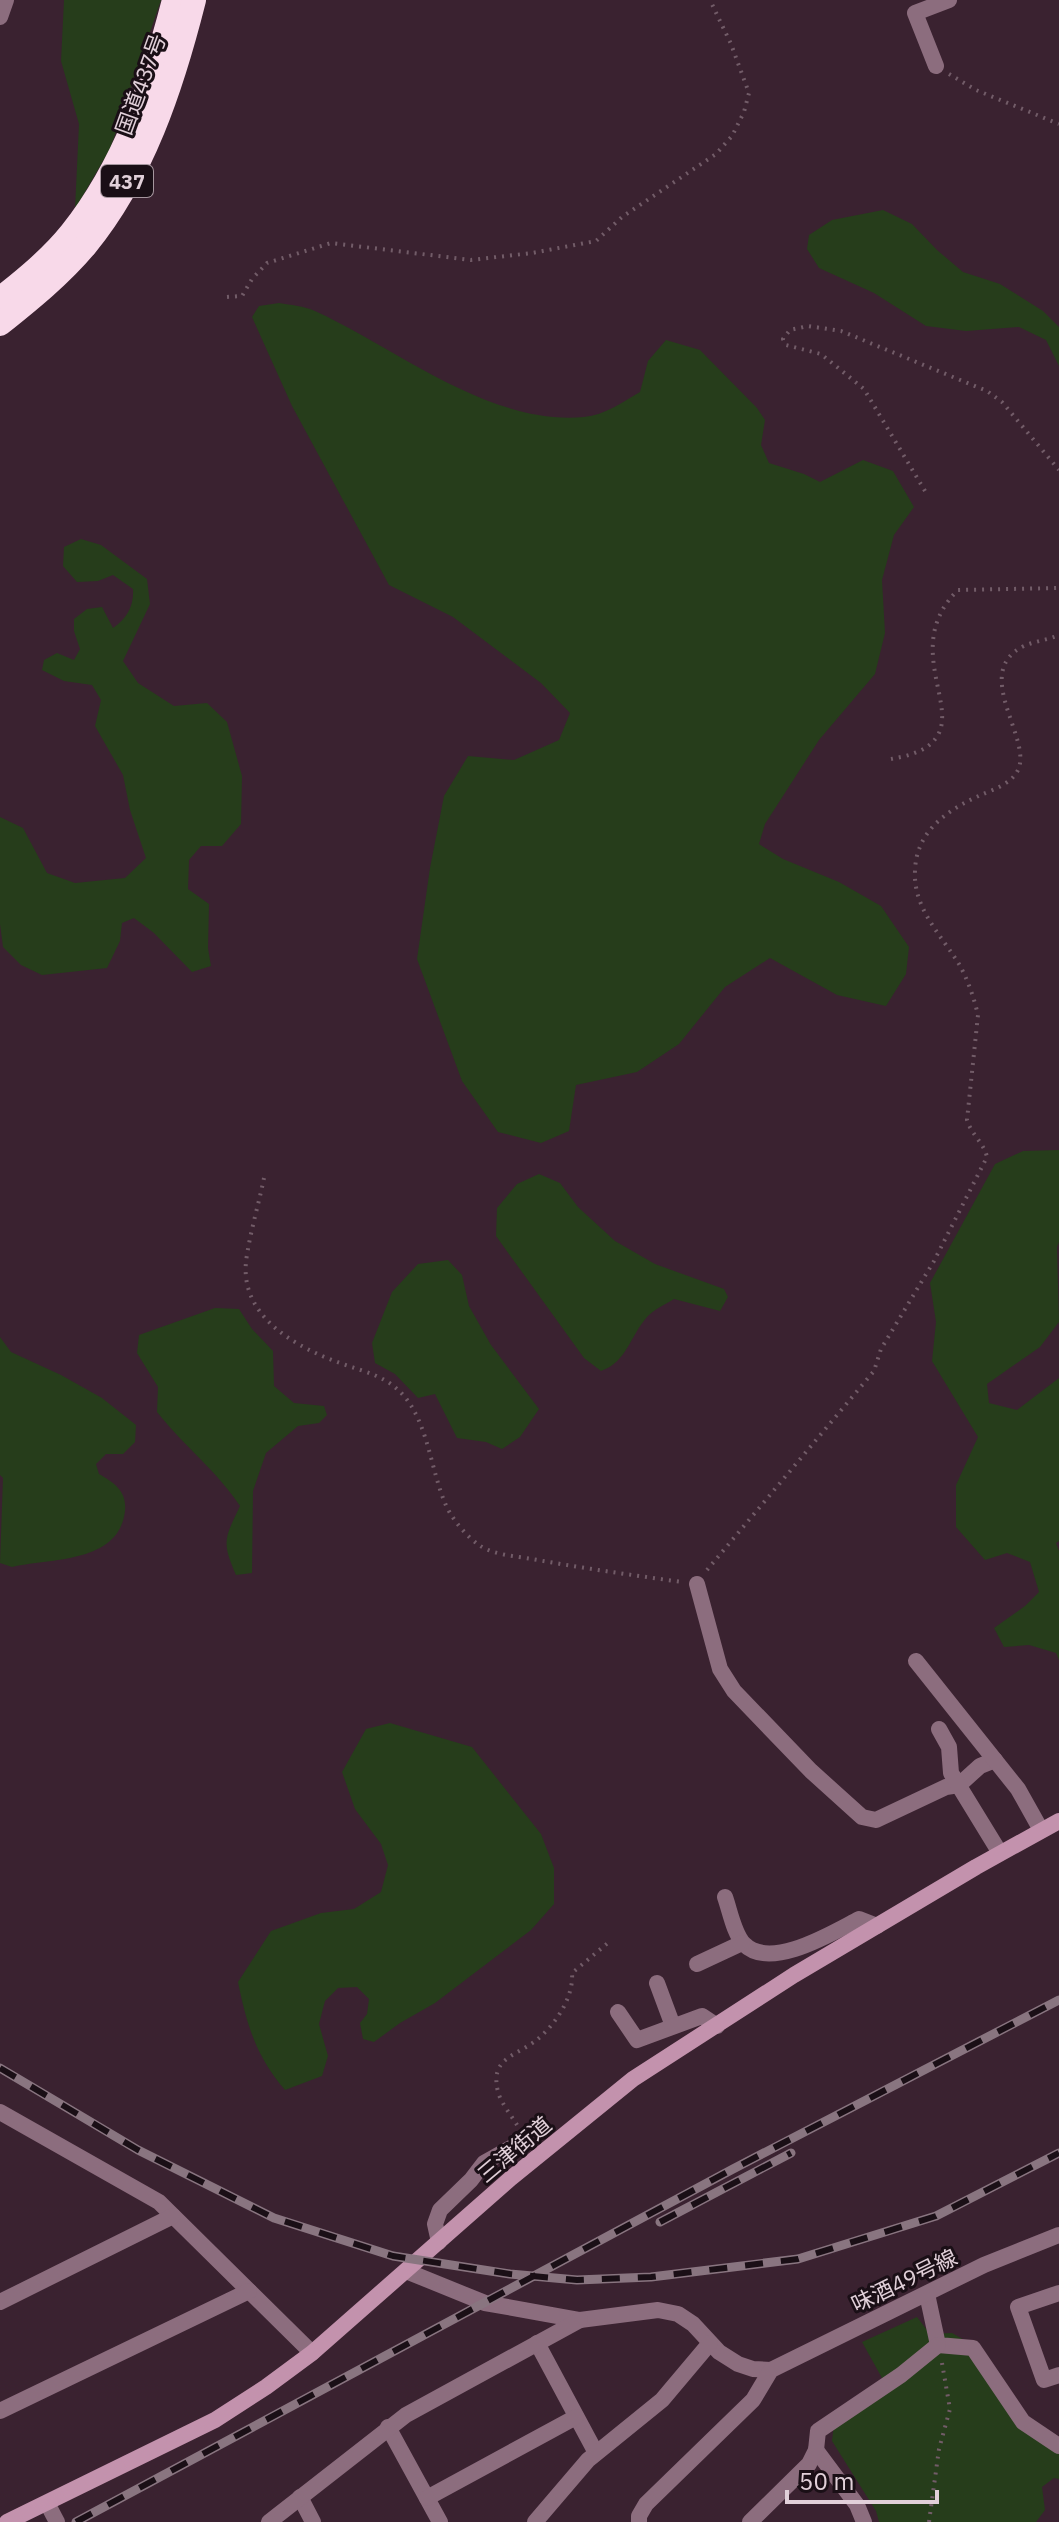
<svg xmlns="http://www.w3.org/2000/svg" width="1059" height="2522" font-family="'IBM Plex Sans','Noto Sans JP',sans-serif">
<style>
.green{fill:#263d1b}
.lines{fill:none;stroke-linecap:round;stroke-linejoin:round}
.path{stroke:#725c68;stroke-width:4;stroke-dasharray:2 6;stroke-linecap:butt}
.street{stroke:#8c6d7e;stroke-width:16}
.secondary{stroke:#c392ad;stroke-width:16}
.highway{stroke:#f8d9e9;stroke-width:24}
.rail-casing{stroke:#897580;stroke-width:9}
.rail{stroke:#1a0f16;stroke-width:6;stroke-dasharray:18;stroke-linecap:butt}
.labels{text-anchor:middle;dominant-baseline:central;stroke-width:6;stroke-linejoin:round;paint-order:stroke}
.shield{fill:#1a0f16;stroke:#a5969e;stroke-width:2}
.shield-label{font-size:20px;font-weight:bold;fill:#e1d0d9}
.street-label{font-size:22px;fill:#e1d0d9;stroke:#1a0f16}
</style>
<rect width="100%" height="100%" fill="#3a2230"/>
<g class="green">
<path d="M64,0h97l-51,149 -35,60 4,-85 -18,-63z"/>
<path d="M883,210l29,14 25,26 26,22 37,12 43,27 16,16v39l-13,-26 -27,-13 -53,4 -40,-5 -52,-33 -55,-25 -12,-19 2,-14 23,-15z"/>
<path d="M279,303c12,2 25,3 36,8 81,37 175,115 269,106 21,-2 39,-15 56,-25l8,-31 18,-21 34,10 57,58 8,12 -4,25 8,18 35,11 16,8 43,-22 30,11 21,36 -20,28 -12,45 3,53 -10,41 -56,66 -54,84 -6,20 24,15 56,23 42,24 28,41 -3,27 -20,32 -49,-11 -67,-37 -45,29 -46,57 -42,28 -61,13 -7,46 -28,12 -43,-11 -36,-51 -45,-122 13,-91 14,-72 24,-40 46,4 45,-20 11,-27 -29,-30 -88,-66 -64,-32 -97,-179 -40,-89 7,-11z"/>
<path d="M81,539l20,6 46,34 3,25 -27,57 15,22 36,23 33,-3 20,19 15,54 -1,48 -19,22h-21l-12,14 -1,29 21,15 -1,44 3,18 -19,6 -38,-39 -20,-15 -12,5 -2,18 -13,27 -65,7 -21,-10 -18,-18 -3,-23v-107l23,11 24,45 28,10 50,-5 21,-20 -16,-48 -7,-35 -28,-49 6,-26 -9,-15 -28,-4 -22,-11 2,-10 13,-7 17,7 6,-11 -6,-18v-12l13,-10 15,-2 11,21c14,-10 21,-22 20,-39l-20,-14 -15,6 -21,1 -14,-16 1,-19z"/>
<path d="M1059,1150v92l-2,5 2,75 -19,25 -53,37 2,19 28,7 42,-32v163l-3,2 3,8v109l-3,-7 -27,-8 -25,2 -10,-19 31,-22 14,-14 -9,-30 -23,-9 -22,7 -29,-33v-42l22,-48 -46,-76 4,-39 -6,-39 65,-119 28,-13z"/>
<path d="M539,1174l21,9 18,24 37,34 40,23 69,25 4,8 -8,14 -46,-12c-8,5 -21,11 -27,18 -17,19 -20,45 -46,54l-17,-13 -88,-122 1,-28 20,-24z"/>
<path d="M448,1260l14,15 7,31 22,39 48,64 -19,28 -18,12 -16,-7 -29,-4 -22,-44 -17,4 -23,-24 -20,-11 -3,-20 20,-51 26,-28z"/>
<path d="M215,1308l24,1 13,20 21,22 1,35 20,17 30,3 3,9 -8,8 -21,3 -32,27 -13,38 -1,82 -16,2c-15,-34 -11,-37 4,-69 -23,-35 -57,-61 -83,-94l1,-25 -21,-34 2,-18z"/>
<path d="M0,1337l11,15 50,23 41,23 34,27 -1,17 -12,12h-17l-10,10 3,10c16,9 28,18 26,37 -6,53 -75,47 -113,56l-12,-4 3,-85 -3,-3z"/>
<path d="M390,1723l82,24 69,87 13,34v36l-23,26 -96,73 -35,20 -26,19 -11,-3 -3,-16 7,-9 2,-15 -12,-12 -19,1 -13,13 -6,23 9,32 -6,20 -37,14c-29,-34 -38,-64 -47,-108l33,-51 50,-18 33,-4 27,-17 7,-27 -7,-21 -26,-35 -13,-37 24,-43z"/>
<path d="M917,2317l13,17 22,-1 25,14 50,82 32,23v27l-5,-1 -12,9 3,23 -9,12h-157l-3,-11 -44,-70 2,-17 53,-37 -25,-45z"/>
</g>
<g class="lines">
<g class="path">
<path d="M949,74l27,16 83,34"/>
<path d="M227,297l15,-1 10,-17 15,-16 64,-20 140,17 61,-7 64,-12 26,-24 94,-63 16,-18 12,-24 5,-19 -18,-49 -21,-44"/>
<path d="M925,491l-61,-102 -43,-35 -35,-9 -3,-6 7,-9 18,-4 33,5 146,60 15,11 57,68"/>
<path d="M891,759c16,-3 35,-7 45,-21 24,-32 -34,-93 22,-148l101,-2"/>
<path d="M264,1178c-5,25 -13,51 -17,77 -11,59 46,91 93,108 24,9 46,12 64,33 24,28 27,74 41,107 6,15 21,33 34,42 14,10 36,11 53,14 50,9 99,16 150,23"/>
<path d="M707,1570l167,-199 7,-22 53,-88 53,-104c-3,-14 -16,-23 -20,-37l11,-105c-4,-17 -10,-35 -19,-51 -18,-29 -46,-56 -44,-93 1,-41 34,-62 68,-77 12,-5 29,-11 35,-24 15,-31 -48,-98 6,-124 11,-5 24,-6 35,-11"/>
<path d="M517,2125c-6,-10 -16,-22 -19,-33 -8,-33 15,-35 36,-50 20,-15 40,-44 38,-69l37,-31"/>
<path d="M929,2522l10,-73 11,-40 -8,-46"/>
</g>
<g class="street">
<path d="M0,17l6,-17"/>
<path d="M936,66l-21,-53 34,-13"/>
<path d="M697,1584l23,85 14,22 77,80 51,46 14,3 70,-33 13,-2 21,-19 15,-6"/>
<path d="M916,1661l102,128 23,41"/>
<path d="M939,1729l10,18 2,26 49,80"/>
<path d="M725,1897c5,14 9,37 19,47 26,27 88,-11 115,-25l18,7"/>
<path d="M697,1964l45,-21"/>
<path d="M657,1983l16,43"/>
<path d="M618,2012l19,28 65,-24 15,10"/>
<path d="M0,2112l159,90 153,151"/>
<path d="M439,2242l-4,-18 5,-14 31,-30 13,-17 41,-23"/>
<path d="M406,2271l79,32 95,17 78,-10 20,4 15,10 26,28 19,12 15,5 18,1"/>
<path d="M1059,2293l-41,14 26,73 15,-5"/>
<path d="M927,2294l11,51 35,3 50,74 36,24"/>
<path d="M0,2302l173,-86"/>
<path d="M537,2343l59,110"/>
<path d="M0,2411l249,-120"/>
<path d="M388,2427l52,95"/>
<path d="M816,2450l41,55 7,17"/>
<path d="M300,2497l13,25"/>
<path d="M427,2498l149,-81"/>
<path d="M47,2503l10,19"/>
<path d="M269,2522l137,-107 174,-95"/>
<path d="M535,2522l53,-62 74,-60 48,-57"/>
<path d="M639,2522v-6l7,-12 107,-104 18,-30 213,-105 75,-30"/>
<path d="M750,2522l59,-58 7,-14 2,-19 83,-56 37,-30"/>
</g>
<path class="secondary" d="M7,2522l208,-102 51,-33 46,-34 199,-175 122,-99 161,-104 182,-108 83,-46"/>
<g class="highway">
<path d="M0,299c25,-20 51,-41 71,-66 54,-68 82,-151 103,-233"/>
<path d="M0,324c30,-24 61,-49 86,-79 57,-70 86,-158 108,-245"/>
</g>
<defs>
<g id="rail">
<path d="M0,2068l138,82 136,68 119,38 117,18 67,6 74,-3 147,-18 138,-43 123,-63"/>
<path d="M660,2222l131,-69"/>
<path d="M76,2522l657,-353 326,-169"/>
</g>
</defs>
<use href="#rail" class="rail-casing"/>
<use href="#rail" class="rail"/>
</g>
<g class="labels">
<rect class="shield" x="101" y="165" width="52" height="32" rx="6"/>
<g class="shield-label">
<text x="127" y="181">437</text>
</g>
<g class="street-label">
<text transform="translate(140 84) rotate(-70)">国道437号</text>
<text transform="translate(514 2149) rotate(-40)">三津街道</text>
<text transform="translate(904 2280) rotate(-26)">味酒49号線</text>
</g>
</g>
<path d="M787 2490v12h150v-12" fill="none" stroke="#e1d0d9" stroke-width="4"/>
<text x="799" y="2490" font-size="24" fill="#e1d0d9" stroke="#1a0f16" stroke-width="6" paint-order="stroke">50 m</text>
</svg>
